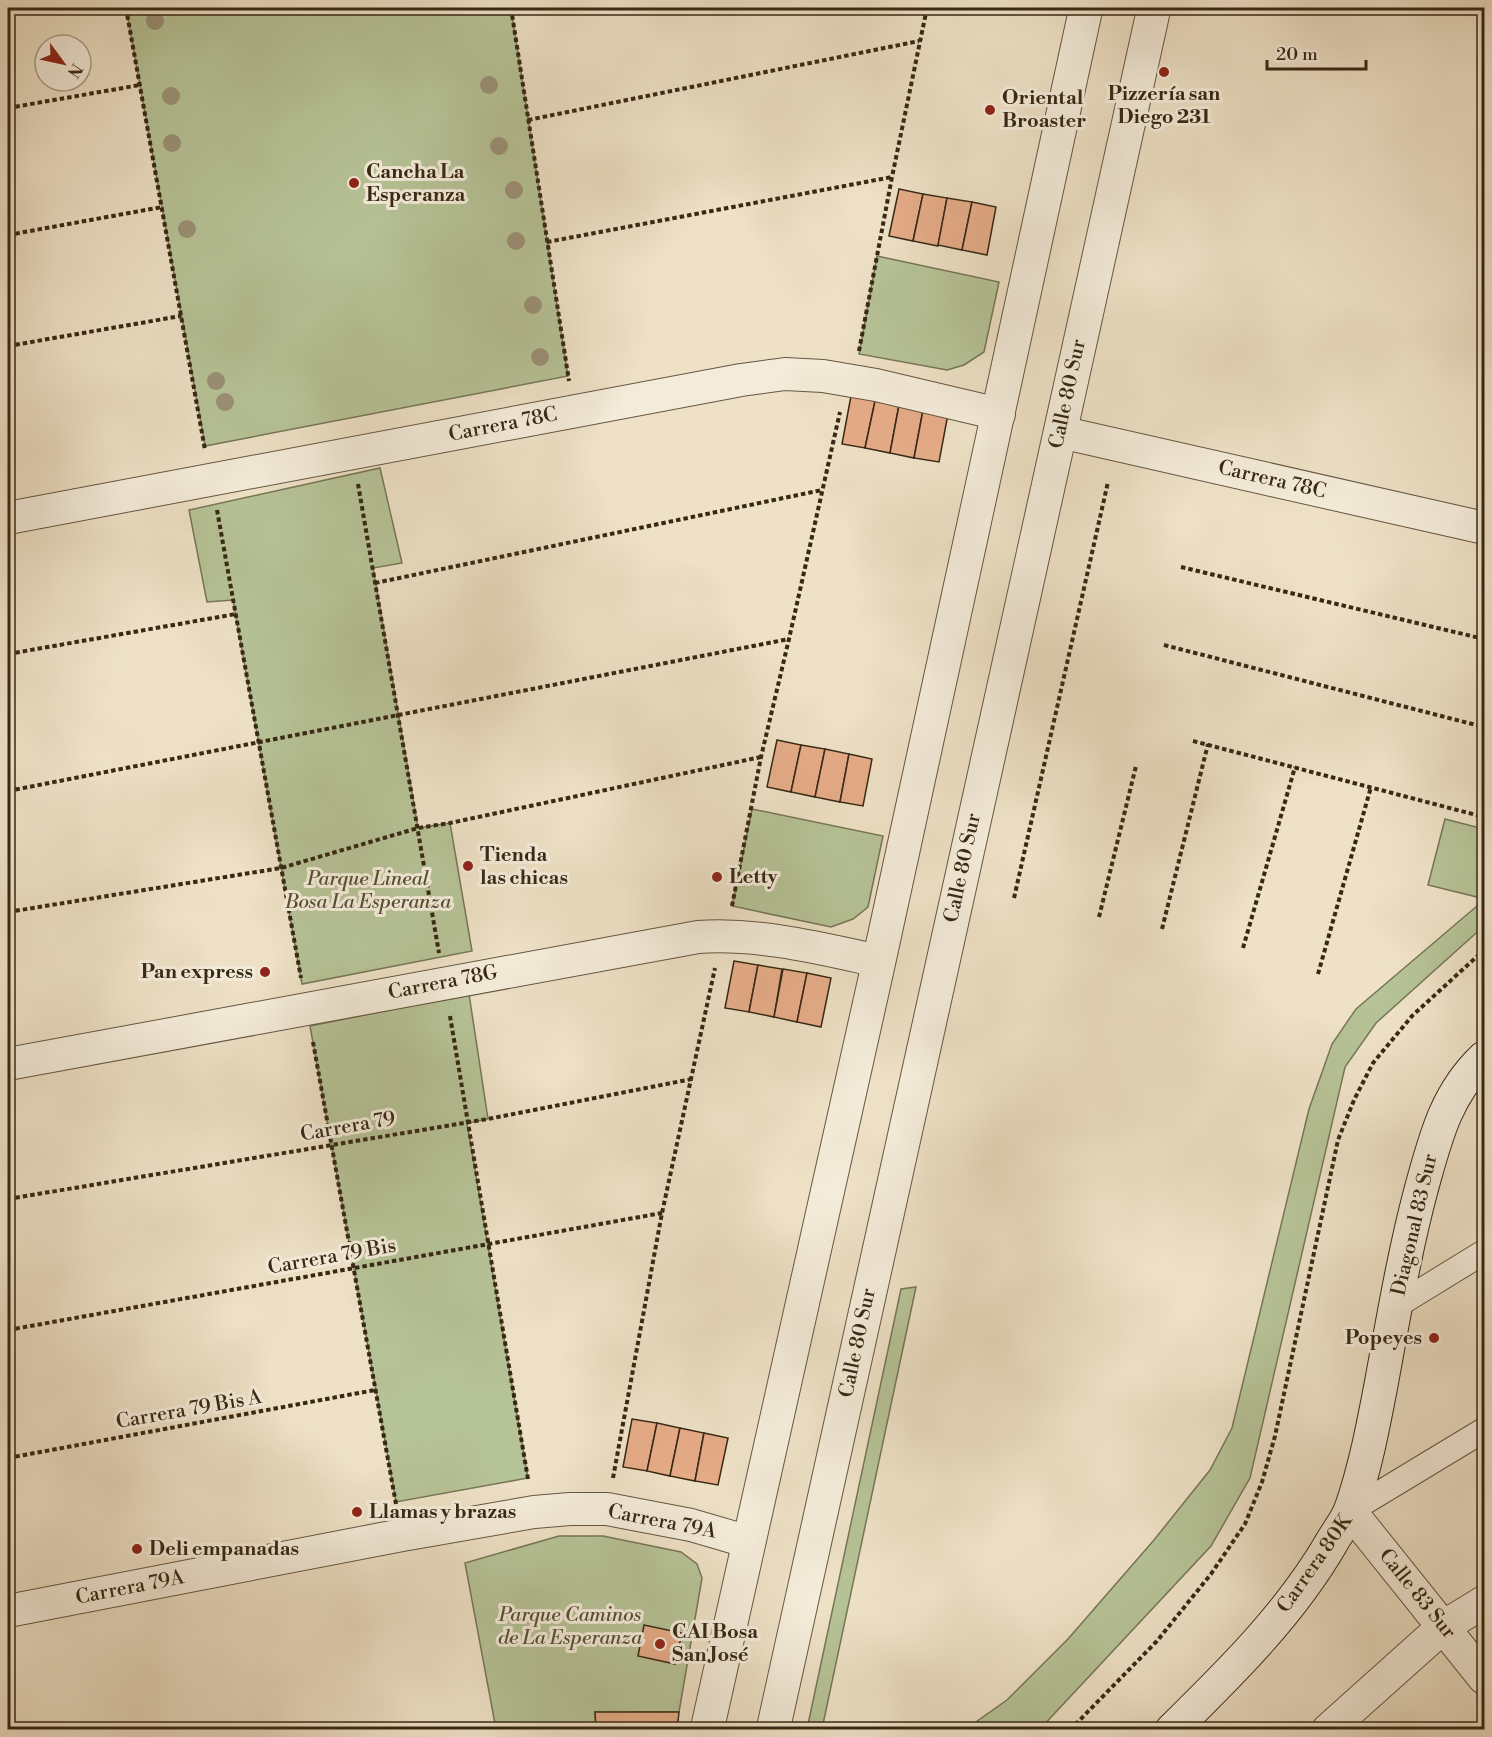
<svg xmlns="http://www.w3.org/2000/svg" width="1492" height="1737" font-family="'Libre Bodoni',serif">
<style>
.green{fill:#b6c397;stroke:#767656;stroke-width:1.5}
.building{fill:#e6ac88;stroke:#372814;stroke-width:1.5}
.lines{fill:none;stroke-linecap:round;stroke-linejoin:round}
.pedestrian-casing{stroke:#655640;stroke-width:26}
.minor-casing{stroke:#655640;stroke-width:34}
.tertiary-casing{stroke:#655640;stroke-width:35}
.secondary-casing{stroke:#372814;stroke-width:35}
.path{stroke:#372814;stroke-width:4;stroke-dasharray:4.5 3;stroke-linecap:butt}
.pedestrian{stroke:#f4ecda;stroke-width:24}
.minor{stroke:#f4ecda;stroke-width:32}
.tertiary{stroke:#f4ecda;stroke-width:33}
.secondary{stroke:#f4ecda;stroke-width:33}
.tree{fill:#9b9176}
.poi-dot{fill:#8f2418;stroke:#f4ecda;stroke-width:2}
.labels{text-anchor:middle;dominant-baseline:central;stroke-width:6;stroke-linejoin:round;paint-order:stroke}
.poi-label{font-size:20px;font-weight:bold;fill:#372814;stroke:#f4ecda;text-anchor:start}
.street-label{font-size:20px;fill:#372814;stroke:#f4ecda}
.park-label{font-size:20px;font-style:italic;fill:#574f35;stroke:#f4ecda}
</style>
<rect width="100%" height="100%" fill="#eee1c6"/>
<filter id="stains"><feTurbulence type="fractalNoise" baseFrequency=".00333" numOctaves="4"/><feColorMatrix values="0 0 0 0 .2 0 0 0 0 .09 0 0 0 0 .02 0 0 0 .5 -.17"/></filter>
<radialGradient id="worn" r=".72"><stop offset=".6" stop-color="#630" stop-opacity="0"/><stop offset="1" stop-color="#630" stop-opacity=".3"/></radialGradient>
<g class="green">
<path d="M126,8h385l57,368 -363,70z"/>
<path d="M877,256l122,26 -15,70 -20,13 -17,5 -88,-16z"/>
<path d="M380,468l22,95 -29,5 45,260 32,-5 22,128 -170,33 -69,-384 -26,2 -18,-92z"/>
<path d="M752,809l131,27 -15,71 -15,12 -22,8 -99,-21z"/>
<path d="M1445,819l39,10v37l-7,31 -49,-12z"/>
<path d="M1484,900v26l-108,97 -31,44 -95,411 -39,68 -171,183h-74l41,-29 61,-61 86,-99 56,-70 22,-42 77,-319 23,-65 24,-35z"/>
<path d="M469,994l19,125 -21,4 61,355 -132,24 -86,-476z"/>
<path d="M916,1287l-94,442h-15l94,-440z"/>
<path d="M559,1536h44l78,16 16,12 5,14 -23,134h-84l1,17h-100l-31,-166z"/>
</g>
<g class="building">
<path d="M899,189l24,5 -10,47 -24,-5z"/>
<path d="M923,194l24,4 -9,48 -25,-5z"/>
<path d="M947,198l25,4 -10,48 -24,-5z"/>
<path d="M972,202l24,5 -9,48 -25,-5z"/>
<path d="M851,396l24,5 -10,47 -23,-4z"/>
<path d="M875,401l24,4 -9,48 -25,-5z"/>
<path d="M899,405l24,5 -9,48 -24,-5z"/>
<path d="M923,410l25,4 -9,48 -25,-4z"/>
<path d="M777,740l24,5 -10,47 -24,-5z"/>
<path d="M801,745l24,4 -10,48 -24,-5z"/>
<path d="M825,749l24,5 -9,48 -25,-5z"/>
<path d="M849,754l23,5 -9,47 -23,-4z"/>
<path d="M734,961l24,4 -9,47 -24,-4z"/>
<path d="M758,965l24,4 -8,48 -25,-5z"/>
<path d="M783,969l24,4 -10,49 -23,-5z"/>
<path d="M807,973l24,5 -10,49 -24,-5z"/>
<path d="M632,1419l25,4 -10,48 -24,-4z"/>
<path d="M657,1423l23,5 -10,48 -23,-5z"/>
<path d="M680,1428l24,5 -9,48 -25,-5z"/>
<path d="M704,1433l24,5 -10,47 -23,-4z"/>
<path d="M644,1625l38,8 -7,31 -37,-8z"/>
<path d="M595,1712h84l-2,18h-81z"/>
</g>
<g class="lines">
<defs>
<g id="pedestrian">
<path d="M1396,1306l88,-54"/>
<path d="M1350,1511l134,-81"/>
</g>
<g id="minor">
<path d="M1060,432l424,96"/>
<path d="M8,518l733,-138 44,-6 38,2 53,9 123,29"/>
<path d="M8,1064l690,-127c62,-4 121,11 181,24"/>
<path d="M1350,1511l134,167"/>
<path d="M8,1611l394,-76 132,-23 36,-3h37l84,16 58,17"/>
<path d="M1328,1730l115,-103 41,-25"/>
</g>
<g id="tertiary">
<path d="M707,1730l172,-769 207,-953"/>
<path d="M773,1730l381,-1722"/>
</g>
<path id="secondary" d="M1172,1730c59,-58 120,-118 161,-190 6,-10 14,-20 18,-31 14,-40 22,-82 30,-124 12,-65 23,-131 40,-195 14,-50 24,-95 63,-132"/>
</defs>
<use href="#pedestrian" class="pedestrian-casing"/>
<use href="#minor" class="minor-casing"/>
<use href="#tertiary" class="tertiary-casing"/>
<use href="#secondary" class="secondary-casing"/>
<g class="path">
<path d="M126,8l79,442"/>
<path d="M511,8l58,373"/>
<path d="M8,108l132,-23"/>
<path d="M528,120l391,-79"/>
<path d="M8,235l154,-28"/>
<path d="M547,242l345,-65"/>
<path d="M8,346l173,-30"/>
<path d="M859,351l33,-174 35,-169"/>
<path d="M358,484l81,469"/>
<path d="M217,510l84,468"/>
<path d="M1181,567l303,72"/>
<path d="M375,583l447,-93"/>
<path d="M1164,645l320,82"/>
<path d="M8,654l228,-40"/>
<path d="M1193,741l291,76"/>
<path d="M8,791l781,-152"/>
<path d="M1014,898l94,-416"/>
<path d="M732,906l29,-149 28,-118 51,-227"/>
<path d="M8,912l273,-44 137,-40 32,-5 311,-66"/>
<path d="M1099,917l37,-151"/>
<path d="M1162,929l46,-185"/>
<path d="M1243,948l52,-181"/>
<path d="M1318,974l53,-187"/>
<path d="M450,1016l78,463"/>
<path d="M313,1042l83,462"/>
<path d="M8,1199l480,-80 204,-40"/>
<path d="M8,1330l654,-117"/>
<path d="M8,1458l367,-68"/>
<path d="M613,1478l49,-265 53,-245"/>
<path d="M1070,1730l87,-89 54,-67 34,-50 17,-42 13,-46 63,-296 16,-40 19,-37 39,-47 72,-66"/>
</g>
<use href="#pedestrian" class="pedestrian"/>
<use href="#minor" class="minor"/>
<use href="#tertiary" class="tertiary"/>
<use href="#secondary" class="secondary"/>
</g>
<g class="tree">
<circle cx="155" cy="21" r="9"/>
<circle cx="489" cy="85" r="9"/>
<circle cx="171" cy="96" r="9"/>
<circle cx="172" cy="143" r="9"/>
<circle cx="499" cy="146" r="9"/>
<circle cx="514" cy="190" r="9"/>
<circle cx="187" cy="229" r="9"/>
<circle cx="516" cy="241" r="9"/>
<circle cx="533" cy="305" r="9"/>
<circle cx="540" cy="357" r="9"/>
<circle cx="216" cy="381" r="9"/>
<circle cx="225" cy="402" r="9"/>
</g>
<g class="poi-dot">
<circle cx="1164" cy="72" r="6"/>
<circle cx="990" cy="110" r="6"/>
<circle cx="354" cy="183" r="6"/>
<circle cx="468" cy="866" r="6"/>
<circle cx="717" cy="877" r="6"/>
<circle cx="265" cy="972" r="6"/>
<circle cx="1434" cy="1338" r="6"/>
<circle cx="357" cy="1512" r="6"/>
<circle cx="137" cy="1549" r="6"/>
<circle cx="660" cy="1644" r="6"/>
</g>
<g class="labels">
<g class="poi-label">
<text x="1164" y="94" text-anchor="middle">Pizzería san<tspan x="1164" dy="23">Diego 231</tspan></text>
<text x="1002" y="98">Oriental<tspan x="1002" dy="23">Broaster</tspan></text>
<text x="366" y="172">Cancha La<tspan x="366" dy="23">Esperanza</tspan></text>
<text x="480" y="855">Tienda<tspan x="480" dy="23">las chicas</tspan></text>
<text x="729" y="877">Letty</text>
<text x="253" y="972" text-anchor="end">Pan express</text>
<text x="1422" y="1338" text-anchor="end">Popeyes</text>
<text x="369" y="1512">Llamas y brazas</text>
<text x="149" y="1549">Deli empanadas</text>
<text x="672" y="1632">CAI Bosa<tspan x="672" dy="23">San José</tspan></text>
</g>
<g class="street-label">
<text transform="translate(1068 394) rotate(-78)">Calle 80 Sur</text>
<text transform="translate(503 425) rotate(-11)">Carrera 78C</text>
<text transform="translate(1272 480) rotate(13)">Carrera 78C</text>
<text transform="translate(963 868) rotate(-78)">Calle 80 Sur</text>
<text transform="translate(443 983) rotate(-11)">Carrera 78G</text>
<text transform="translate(348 1127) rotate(-10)">Carrera 79</text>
<text transform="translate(1415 1225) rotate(-77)">Diagonal 83 Sur</text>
<text transform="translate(332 1257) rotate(-10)">Carrera 79 Bis</text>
<text transform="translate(858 1343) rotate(-78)">Calle 80 Sur</text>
<text transform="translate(189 1410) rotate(-10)">Carrera 79 Bis A</text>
<text transform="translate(662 1522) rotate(11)">Carrera 79A</text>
<text transform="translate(1315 1564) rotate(-55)">Carrera 80K</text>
<text transform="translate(130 1588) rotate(-11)">Carrera 79A</text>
<text transform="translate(1417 1594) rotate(51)">Calle 83 Sur</text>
</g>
<g class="park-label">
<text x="368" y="879">Parque Lineal<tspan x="368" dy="23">Bosa La Esperanza</tspan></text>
<text x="570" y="1615">Parque Caminos<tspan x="570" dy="23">de La Esperanza</tspan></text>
</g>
</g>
<rect width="1492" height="1737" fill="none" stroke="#eee1c6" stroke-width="30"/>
<rect x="9" y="9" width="1474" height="1719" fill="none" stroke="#372814" stroke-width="3"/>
<rect x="15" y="15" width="1462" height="1707" fill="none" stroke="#372814" stroke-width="1.5"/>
<g transform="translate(63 63) rotate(123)"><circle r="28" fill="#f4ecda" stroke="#a89e8b" stroke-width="1.5"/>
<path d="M0-4.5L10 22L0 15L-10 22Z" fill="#8f2418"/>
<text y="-9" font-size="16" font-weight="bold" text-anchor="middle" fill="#372814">N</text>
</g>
<path d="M1267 60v9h99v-9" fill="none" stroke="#372814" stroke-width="3"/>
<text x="1276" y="60" font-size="18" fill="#372814" stroke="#f4ecda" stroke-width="4.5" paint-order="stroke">20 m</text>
<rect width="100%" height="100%" filter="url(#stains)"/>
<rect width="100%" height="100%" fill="url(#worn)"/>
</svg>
